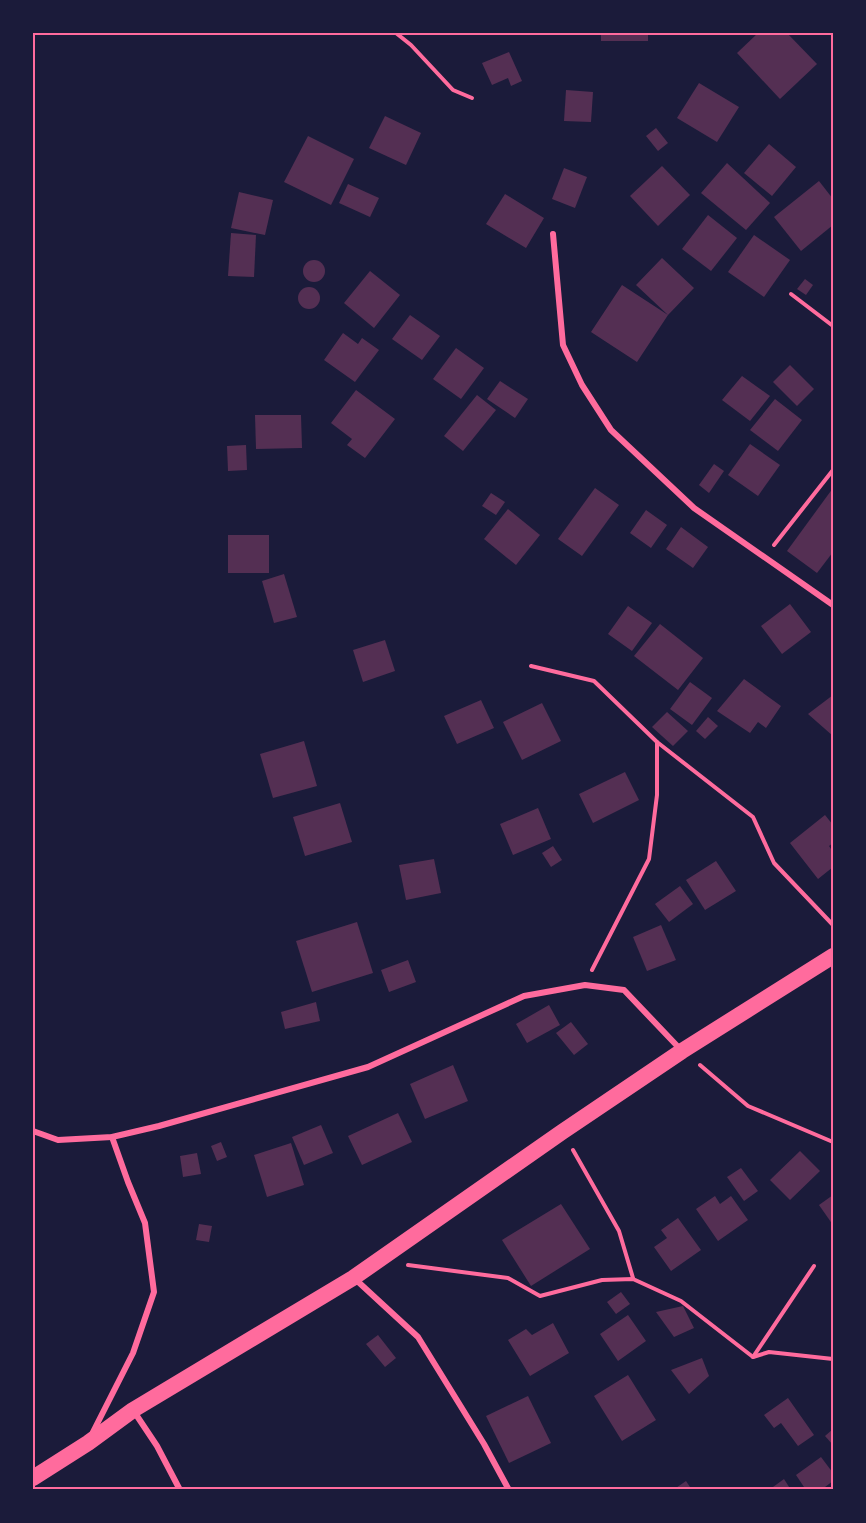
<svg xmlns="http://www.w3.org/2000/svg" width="866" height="1523" font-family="Signika,sans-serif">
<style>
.building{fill:#542f53}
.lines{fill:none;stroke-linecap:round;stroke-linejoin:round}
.path{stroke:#ff6b9d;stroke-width:4}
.minor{stroke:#ff6b9d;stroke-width:6}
.trunk{stroke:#ff6b9d;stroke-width:16}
.neatline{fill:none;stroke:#ff6b9d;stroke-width:2}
</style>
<rect width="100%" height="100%" fill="#1b1b3a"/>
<g class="building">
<rect x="601" y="33" width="47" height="8"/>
<path d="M758,33h29l30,31 -37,35 -43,-46z"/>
<path d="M509,52l13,29 -11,5 -3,-8 -16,7 -10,-22z"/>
<path d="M699,83l40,24 -22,35 -40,-24z"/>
<path d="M566,90l27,2 -2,30 -27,-1z"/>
<path d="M385,116l36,17 -15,32 -37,-17z"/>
<path d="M656,128l12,15 -10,8 -12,-15z"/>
<path d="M308,136l46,23 -23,46 -47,-23z"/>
<path d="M769,144l27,23 -24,29 -28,-23z"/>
<path d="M727,163l43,40 -24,27 -45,-37z"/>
<path d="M662,166l28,29 -32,31 -28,-30z"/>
<path d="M564,168l23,9 -12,31 -23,-9z"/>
<path d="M819,181l14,18v26l-32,26 -27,-34z"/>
<path d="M348,184l31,14 -9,19 -31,-14z"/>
<path d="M239,192l34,8 -8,35 -34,-7z"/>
<path d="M505,194l39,24 -18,30 -40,-24z"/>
<path d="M708,215l29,23 -26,33 -29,-22z"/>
<path d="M231,233l25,2 -2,42 -26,-1z"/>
<path d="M754,235l36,25 -26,37 -36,-25z"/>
<path d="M662,258l32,30 -26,27 -31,47 -46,-30 31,-47 46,30 -32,-30z"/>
<circle cx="314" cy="271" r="11"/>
<path d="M370,271l30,24 -26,33 -30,-25z"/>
<path d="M805,279l8,6 -7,10 -9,-6z"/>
<circle cx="309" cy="298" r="11"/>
<path d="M410,315l30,21 -18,24 -30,-21z"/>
<path d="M343,333l15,11 4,-6 17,12 -24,32 -31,-22z"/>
<path d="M456,348l28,20 -23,31 -28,-20z"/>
<path d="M790,365l24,24 -17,17 -24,-24z"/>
<path d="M742,376l28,20 -20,25 -28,-21z"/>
<path d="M500,381l28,18 -13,19 -28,-19z"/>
<path d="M356,390l39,29 -30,39 -18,-13 5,-6 -21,-16z"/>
<path d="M477,395l19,15 -33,41 -19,-15z"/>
<path d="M775,399l27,21 -24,31 -28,-21z"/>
<path d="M255,415h46l1,33 -46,1z"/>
<path d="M750,444l30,21 -22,31 -30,-21z"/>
<path d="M246,445l1,25 -19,1 -1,-25z"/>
<path d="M714,464l10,7 -15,22 -10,-8z"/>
<path d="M595,488l24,17 -37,51 -24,-17z"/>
<path d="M833,488v64l-16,21 -30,-22z"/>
<path d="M491,493l14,9 -9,13 -14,-9z"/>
<path d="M508,509l32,26 -24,30 -32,-26z"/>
<path d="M646,510l21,15 -16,23 -21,-15z"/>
<path d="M681,527l27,20 -15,21 -27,-19z"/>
<rect x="228" y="535" width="41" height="38"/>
<path d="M284,574l13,43 -23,6 -12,-42z"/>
<path d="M790,604l21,28 -29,22 -21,-28z"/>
<path d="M628,606l24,17 -20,28 -24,-17z"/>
<path d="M660,624l43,34 -25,32 -44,-34z"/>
<path d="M385,640l10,31 -32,11 -10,-32z"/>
<path d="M744,679l37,27 -15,22 -8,-6 -8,11 -33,-22z"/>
<path d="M690,682l22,16 -20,27 -22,-16z"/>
<path d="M833,695v41l-25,-22z"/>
<path d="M481,700l13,28 -37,16 -13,-28z"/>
<path d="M542,703l19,38 -39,19 -19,-38z"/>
<path d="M667,712l21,19 -15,15 -21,-19z"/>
<path d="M708,717l10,9 -13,13 -9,-8z"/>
<path d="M304,741l13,45 -44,12 -13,-44z"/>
<path d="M625,772l14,28 -46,23 -14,-29z"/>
<path d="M340,803l12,39 -47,14 -12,-39z"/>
<path d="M538,808l13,31 -38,16 -13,-31z"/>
<path d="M825,815l8,10v18l-4,3 4,6v15l-15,12 -28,-36z"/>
<path d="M553,846l9,14 -11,7 -9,-14z"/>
<path d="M434,859l7,34 -35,7 -7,-35z"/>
<path d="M716,861l20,30 -31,19 -19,-30z"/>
<path d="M680,886l13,18 -24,18 -14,-18z"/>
<path d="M357,922l16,51 -61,19 -16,-51z"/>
<path d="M661,925l15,35 -29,11 -14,-34z"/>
<path d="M408,960l8,22 -27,10 -8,-22z"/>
<path d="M316,1002l4,19 -35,8 -4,-17z"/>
<path d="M549,1005l11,20 -33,18 -11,-19z"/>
<path d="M571,1022l17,22 -14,11 -18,-22z"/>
<path d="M453,1065l15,36 -43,18 -15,-35z"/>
<path d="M398,1113l14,29 -50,23 -14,-29z"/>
<path d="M321,1125l12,28 -29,12 -12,-28z"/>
<path d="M221,1142l6,15 -10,4 -6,-15z"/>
<path d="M291,1143l13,42 -37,12 -13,-42z"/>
<path d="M800,1151l20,20 -30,29 -20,-20z"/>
<path d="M197,1153l4,21 -18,3 -3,-21z"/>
<path d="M741,1168l17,23 -14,10 -17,-24z"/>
<path d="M833,1195v30l-14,-20z"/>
<path d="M715,1196l5,8 11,-8 17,24 -30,21 -22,-32z"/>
<path d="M561,1204l29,45 -59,37 -29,-46z"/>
<path d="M678,1218l23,32 -30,21 -17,-24 13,-9 -6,-8z"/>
<path d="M199,1224l13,2 -3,16 -13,-2z"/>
<path d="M621,1292l9,12 -14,10 -9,-12z"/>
<path d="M683,1306l11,22 -20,9 -18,-25z"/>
<path d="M628,1315l18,26 -28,20 -18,-27z"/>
<path d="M553,1323l16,30 -39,23 -22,-36 18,-11 6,6z"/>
<path d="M378,1335l18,23 -11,9 -19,-23z"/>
<path d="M702,1358l7,18 -20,18 -18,-24z"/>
<path d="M628,1375l28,45 -34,21 -28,-45z"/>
<path d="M528,1396l23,47 -42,20 -23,-47z"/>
<path d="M788,1398l26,37 -16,11 -17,-23 -7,5 -10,-13z"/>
<path d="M833,1429v16l-8,-9z"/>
<path d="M821,1457l12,16v8l-12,9h-15l-10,-15z"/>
<path d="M784,1479l7,11h-16l-2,-3z"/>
<path d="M686,1481l6,9h-19z"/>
</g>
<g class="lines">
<g class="path">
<path d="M396,33l15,12 42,45 19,8"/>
<path d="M791,294l42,32"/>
<path d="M774,545l59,-75"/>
<path d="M531,666l63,15 63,61 96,75 21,46 59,62"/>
<path d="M592,970l57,-111 8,-64v-53"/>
<path d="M700,1065l48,41 85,36"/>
<path d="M573,1150l46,81 14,47"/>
<path d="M408,1265l100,13 32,18 62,-16 31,-1 48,22 72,56 16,-5 64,7"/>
<path d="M753,1357l61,-91"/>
</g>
<g class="minor">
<path d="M553,234l10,111 19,40 29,45 83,78 139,97"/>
<path d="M33,1131l25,9 54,-3 47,-11 209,-59 156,-71 61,-11 39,5 58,61"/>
<path d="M354,1278l64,59 66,107 25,46"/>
<path d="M133,1410l24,36 23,44"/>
<path d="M93,1432l40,-79 21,-61 -9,-69 -17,-41 -16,-45"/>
</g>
<path class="trunk" d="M33,1478l55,-35 45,-33 220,-132 209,-146 120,-81 151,-95"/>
</g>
<rect width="866" height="1523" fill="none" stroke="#1b1b3a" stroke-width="69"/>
<rect x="34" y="34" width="798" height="1454" class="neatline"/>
</svg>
